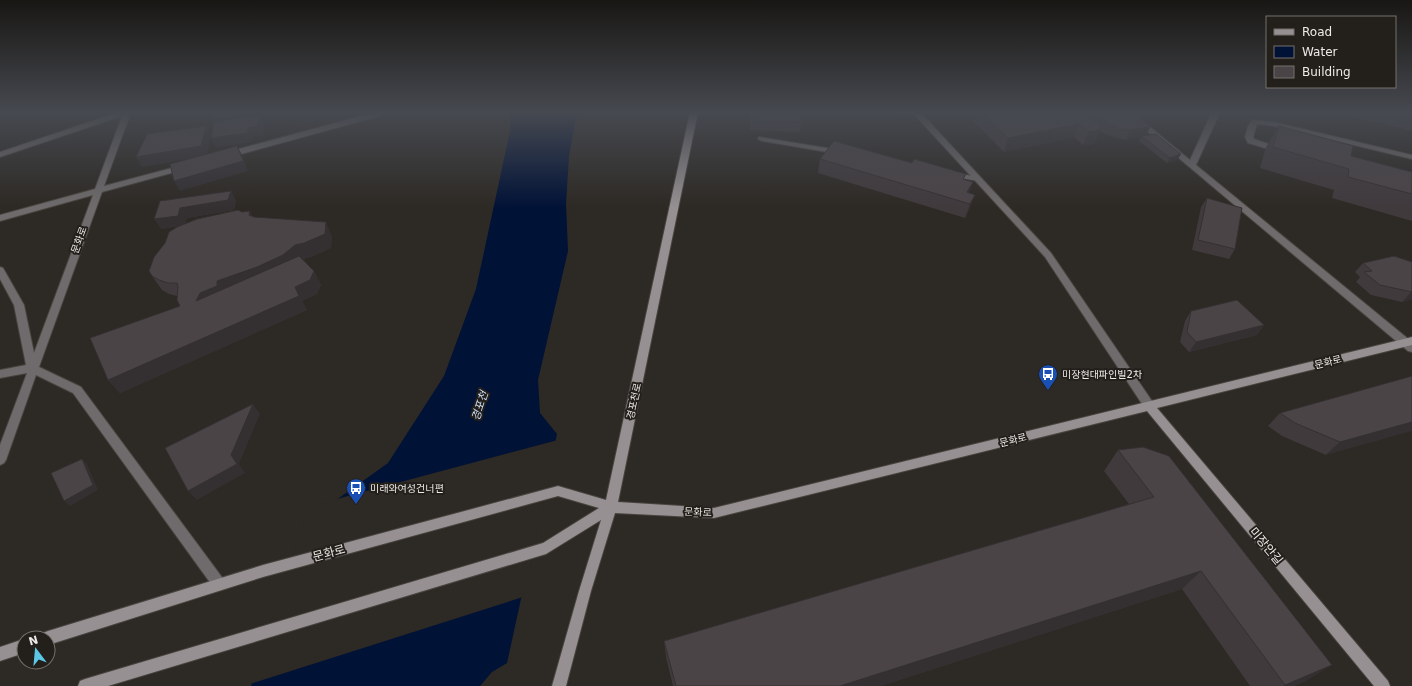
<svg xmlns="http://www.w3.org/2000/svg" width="1412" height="686" font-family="'DejaVu Sans','Noto Sans KR',sans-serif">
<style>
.water{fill:#011237}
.pier{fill:#2d2924}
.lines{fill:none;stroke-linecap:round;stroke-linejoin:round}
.lane-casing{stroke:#48443f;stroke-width:2}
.street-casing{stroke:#48443f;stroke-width:2}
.secondary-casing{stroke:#48443f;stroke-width:2}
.lane{fill:#6f6b6c;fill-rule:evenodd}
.street{fill:#6f6b6c;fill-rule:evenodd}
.secondary{fill:#969092;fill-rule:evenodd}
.wall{fill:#403a3d}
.shaded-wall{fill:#343032}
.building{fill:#4b4447;stroke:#343032}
.labels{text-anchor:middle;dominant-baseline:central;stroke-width:4;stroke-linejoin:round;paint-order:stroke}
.street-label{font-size:10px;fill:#edeae7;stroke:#231f1b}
.poi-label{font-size:10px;fill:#edeae7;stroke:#231f1b;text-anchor:start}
.water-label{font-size:11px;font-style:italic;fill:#cddefa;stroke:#231f1b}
.near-street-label{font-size:12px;fill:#edeae7;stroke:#231f1b}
</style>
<rect width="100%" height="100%" fill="#2d2924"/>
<path class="water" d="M510,112h67l-8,44 -3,48 2,47 -30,129 2,33 17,21 -50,229 -15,9 -12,14h-229l59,-176 22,-7 56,-40 56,-87 32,-87 34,-158z"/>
<path class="pier" d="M558,440l-35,157 -273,87 58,-176 25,-8z"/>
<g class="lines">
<defs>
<g id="lane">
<path d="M119,112h12l-27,74 79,-21 4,2 -1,2 -84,23 -63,175 42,20 143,193 1,4 -1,4 -5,2 -5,-2 -141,-195 -37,-18 -30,85 -2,3 -4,2v-20l27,-72 -27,5v-8l26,-5 -12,-60 -14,-26v-12l3,1 21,37 10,48 59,-158 -93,26v-6l95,-26 27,-73 -122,41v-5z"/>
<path d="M376,112h12l-1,2 -157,43h-6l-1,-2 1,-2z"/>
<path d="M1252,120l22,2 138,33v4l-138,-33 -17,-2 -4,13 1,2 27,9v4h-3l-30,-9 -3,-6 3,-11z"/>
<path d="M759,137l80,13 4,2 -4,2 -77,-13 -4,-2z"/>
<path d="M950,172l28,5 4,2 -4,2 -28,-5 -1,-2z"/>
</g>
<g id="street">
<path d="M891,112h36l-5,2 129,139 103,151 1,3 -1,3 -4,1 -4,-1 -101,-153 -131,-143h-19z"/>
<path d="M1124,112h8l58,48 22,-48h8l-24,53 216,177v10l-4,-1z"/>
</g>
<g id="secondary">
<path d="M690,112h8l-80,390 96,6 698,-171v8l-255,63 231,273 2,5h-16l-227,-275 -433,107 -99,-5 -24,78 -25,95h-14l27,-95 22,-71 -55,34 -438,132h-30l2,-5 5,-2 458,-136 56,-35 -41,-12 -295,81 -215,68v-7h-7l2,-5 5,-2 215,-66 295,-79 48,14z"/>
<path d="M24,639v14l-24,8v-14z"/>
</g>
</defs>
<use href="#lane" class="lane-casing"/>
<use href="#street" class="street-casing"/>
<use href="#secondary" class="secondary-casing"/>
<use href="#lane" class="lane"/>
<use href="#street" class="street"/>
<use href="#secondary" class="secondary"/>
</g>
<g class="wall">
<path d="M751,112l50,10 -1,10 -50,-2z"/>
<path d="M976,112h154l20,15 -4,9 32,23 -11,4 -28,-22 2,-4 -15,3 -9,-2 -12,-4 -5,-3 -6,13 -11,1 -9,-8 -70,15 -31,-31z"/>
<path d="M1171,112h25l-3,5z"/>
<path d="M1334,112h78v19z"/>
<path d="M1279,126l72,30 61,16v49l-80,-23 2,-8 -74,-22 6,-21z"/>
<path d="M820,159l144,21 5,13 1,15 -5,10 -147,-45z"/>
<path d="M231,191l5,10 -2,9 -47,8 -2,6 68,-7 79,19 -1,12 -20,9 -8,2 11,12 7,14 -4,9 -15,7 5,9 -187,83 -12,-13 72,-74 -3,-10 -8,-2 -7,-4 -10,-14 26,-50 -17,3z"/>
<path d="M1207,198l28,51 -6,10 -37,-9 9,-43z"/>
<path d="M1412,262v37l-10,3 -31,-7 -15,-13 4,-5 -5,-5 8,-9z"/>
<path d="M1191,311l73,14 -7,10 -68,17 -9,-10 5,-21z"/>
<path d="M1412,376l-86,79 -44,-19 -14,-10 12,-13z"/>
<path d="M1118,450l188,231 -12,5h-44l-68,-97 -301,97h-208l-7,-29 -2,-16 465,-137 -25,-33z"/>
</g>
<g class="shaded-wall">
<path d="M258,112h6l-2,8 2,4 -1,12 -10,1 -1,5 -36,6 -5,-10 6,-9 -5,-10z"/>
<path d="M311,112h30v8l-17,2 -1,-2 -25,4 -4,-9z"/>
<path d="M1079,124l-5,13 -70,15 4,-14z"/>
<path d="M206,126l5,9 -4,21 -65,11 -6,-10z"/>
<path d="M1150,127l-5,9h-4v1l-15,3 4,-10z"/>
<path d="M1100,130l-6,14 -11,1 6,-13z"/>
<path d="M237,146l5,9 6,16 -68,20 -6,-10z"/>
<path d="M1181,154l-3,5 -11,4 3,-5z"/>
<path d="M973,182l-5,14 -1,-4z"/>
<path d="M231,191l5,10 -2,9 -47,8 -2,7 -24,4 -7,-10 26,-11z"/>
<path d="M975,195l-5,13 -5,10 5,-14z"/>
<path d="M250,211l7,14 -8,-10z"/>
<path d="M326,222l6,14 -1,12 -20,9 -9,2 -106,42 4,-8 17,-12z"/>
<path d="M314,271l7,14 -4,9 -15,7 5,9 -187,83 -12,-13 187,-93z"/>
<path d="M1411,292h1v7l-10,3z"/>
<path d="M1264,325l-7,10 -68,17 7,-10z"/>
<path d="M253,404l7,10 -21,50 6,9 -48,27 -9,-9 43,-36z"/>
<path d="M1412,422v9l-86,24 14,-13z"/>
<path d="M82,459l5,5 11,26 -28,16 -6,-5z"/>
<path d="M1201,571l-19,18 -301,97h-41z"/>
<path d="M1332,665l-26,16 -12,5h-11z"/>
</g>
<g class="building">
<path d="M214,112h44l-1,1 -45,6z"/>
<path d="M294,112h17l-17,3z"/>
<path d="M751,112h50v10l-51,-2z"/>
<path d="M981,112h101l18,14v4l-11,2 -10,-8 -71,14z"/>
<path d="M1088,112h42l20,15 -20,3 -9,-1 -12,-5z"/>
<path d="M260,115l-2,11 -10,2 -1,5 -36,5 3,-16z"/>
<path d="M206,126l-5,20 -65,11 11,-23z"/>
<path d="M1279,126l74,20 -2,10 61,16v22l-64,-17 1,-8 -76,-22z"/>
<path d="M1156,134l25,20 -11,4 -29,-22z"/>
<path d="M834,141l78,22 2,-4 52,15 -3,5 10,3 -6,10 8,3 -5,9 -150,-45z"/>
<path d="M237,146l6,15 -69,20 -4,-17z"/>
<path d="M231,191l-3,9 -48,8 -2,8 -24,3 6,-18z"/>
<path d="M1207,198l35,10 -7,41 -37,-9z"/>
<path d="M238,210l4,2 8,-1 -1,4 5,2 72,5 -1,12 -21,9 -9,2 -12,10 -26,12 -40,14v5l-17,7 -4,8 103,-45 15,15 -4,9 -15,7 4,9 -191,84 -18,-42 90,-32 -3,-6 1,-13 -1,-4h-9l-9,-3 -7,-4 -3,-5 5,-14 11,-14 4,-11 8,-5 20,-8z"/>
<path d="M1394,256l18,6v30l-32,-7 -16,-13 8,-1 -9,-8z"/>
<path d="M1237,300l27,25 -68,17 -9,-10 4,-21z"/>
<path d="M1412,376v46l-72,20 -45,-19 -15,-10z"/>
<path d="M253,404l-22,51 6,9 -49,27 -23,-43z"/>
<path d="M1143,447l26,9 163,209 -47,20 -84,-114 -361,115h-164l-12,-45 490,-144 -36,-47z"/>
<path d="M82,459l11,26 -29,16 -13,-28z"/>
</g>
<linearGradient id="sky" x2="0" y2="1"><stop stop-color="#191714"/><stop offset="0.54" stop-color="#464950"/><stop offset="1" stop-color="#464950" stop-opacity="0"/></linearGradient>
<rect width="1412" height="208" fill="url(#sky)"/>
<defs>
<symbol id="bus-pin" viewBox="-11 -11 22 30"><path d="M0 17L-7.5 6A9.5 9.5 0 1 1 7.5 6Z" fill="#1a4fb4" stroke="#231f1b"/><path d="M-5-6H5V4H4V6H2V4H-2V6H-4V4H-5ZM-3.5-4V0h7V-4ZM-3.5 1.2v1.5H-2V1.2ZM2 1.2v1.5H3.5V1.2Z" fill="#fff"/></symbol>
</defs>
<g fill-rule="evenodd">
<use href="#bus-pin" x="1037" y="363" width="22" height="30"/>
<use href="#bus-pin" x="345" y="477" width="22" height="30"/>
</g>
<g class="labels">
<g class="street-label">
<text transform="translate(79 240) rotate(-70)">문화로</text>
<text transform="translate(1328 362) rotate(-14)">문화로</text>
<text transform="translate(634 401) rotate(-78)">경포천로</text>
<text transform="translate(1013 440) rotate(-14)">문화로</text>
<text transform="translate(698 512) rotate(2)">문화로</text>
</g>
<g class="poi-label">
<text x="1062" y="374">미장현대파인빌2차</text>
<text x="370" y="488">미래와여성건너편</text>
</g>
<g class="water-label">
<text transform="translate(480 406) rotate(-72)">경포천</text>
</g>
<g class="near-street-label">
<text transform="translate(1266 546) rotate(50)">미장안길</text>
<text transform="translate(329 553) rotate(-15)">문화로</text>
</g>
</g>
<rect x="1266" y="16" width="130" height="72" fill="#231f1b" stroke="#74706d"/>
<rect x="1274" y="29" width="20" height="6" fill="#969092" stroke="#74706d"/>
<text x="1302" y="36" font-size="12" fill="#edeae7">Road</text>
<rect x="1274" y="46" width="20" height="12" fill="#011237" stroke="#74706d"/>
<text x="1302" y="56" font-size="12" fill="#edeae7">Water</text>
<rect x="1274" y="66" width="20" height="12" fill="#4b4447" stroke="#74706d"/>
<text x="1302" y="76" font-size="12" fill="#edeae7">Building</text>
<g transform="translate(36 650) rotate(344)"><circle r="19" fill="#231f1b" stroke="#74706d"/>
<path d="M0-3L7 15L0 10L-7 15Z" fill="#5bc8e6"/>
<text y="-6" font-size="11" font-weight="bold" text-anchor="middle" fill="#edeae7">N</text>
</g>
</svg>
